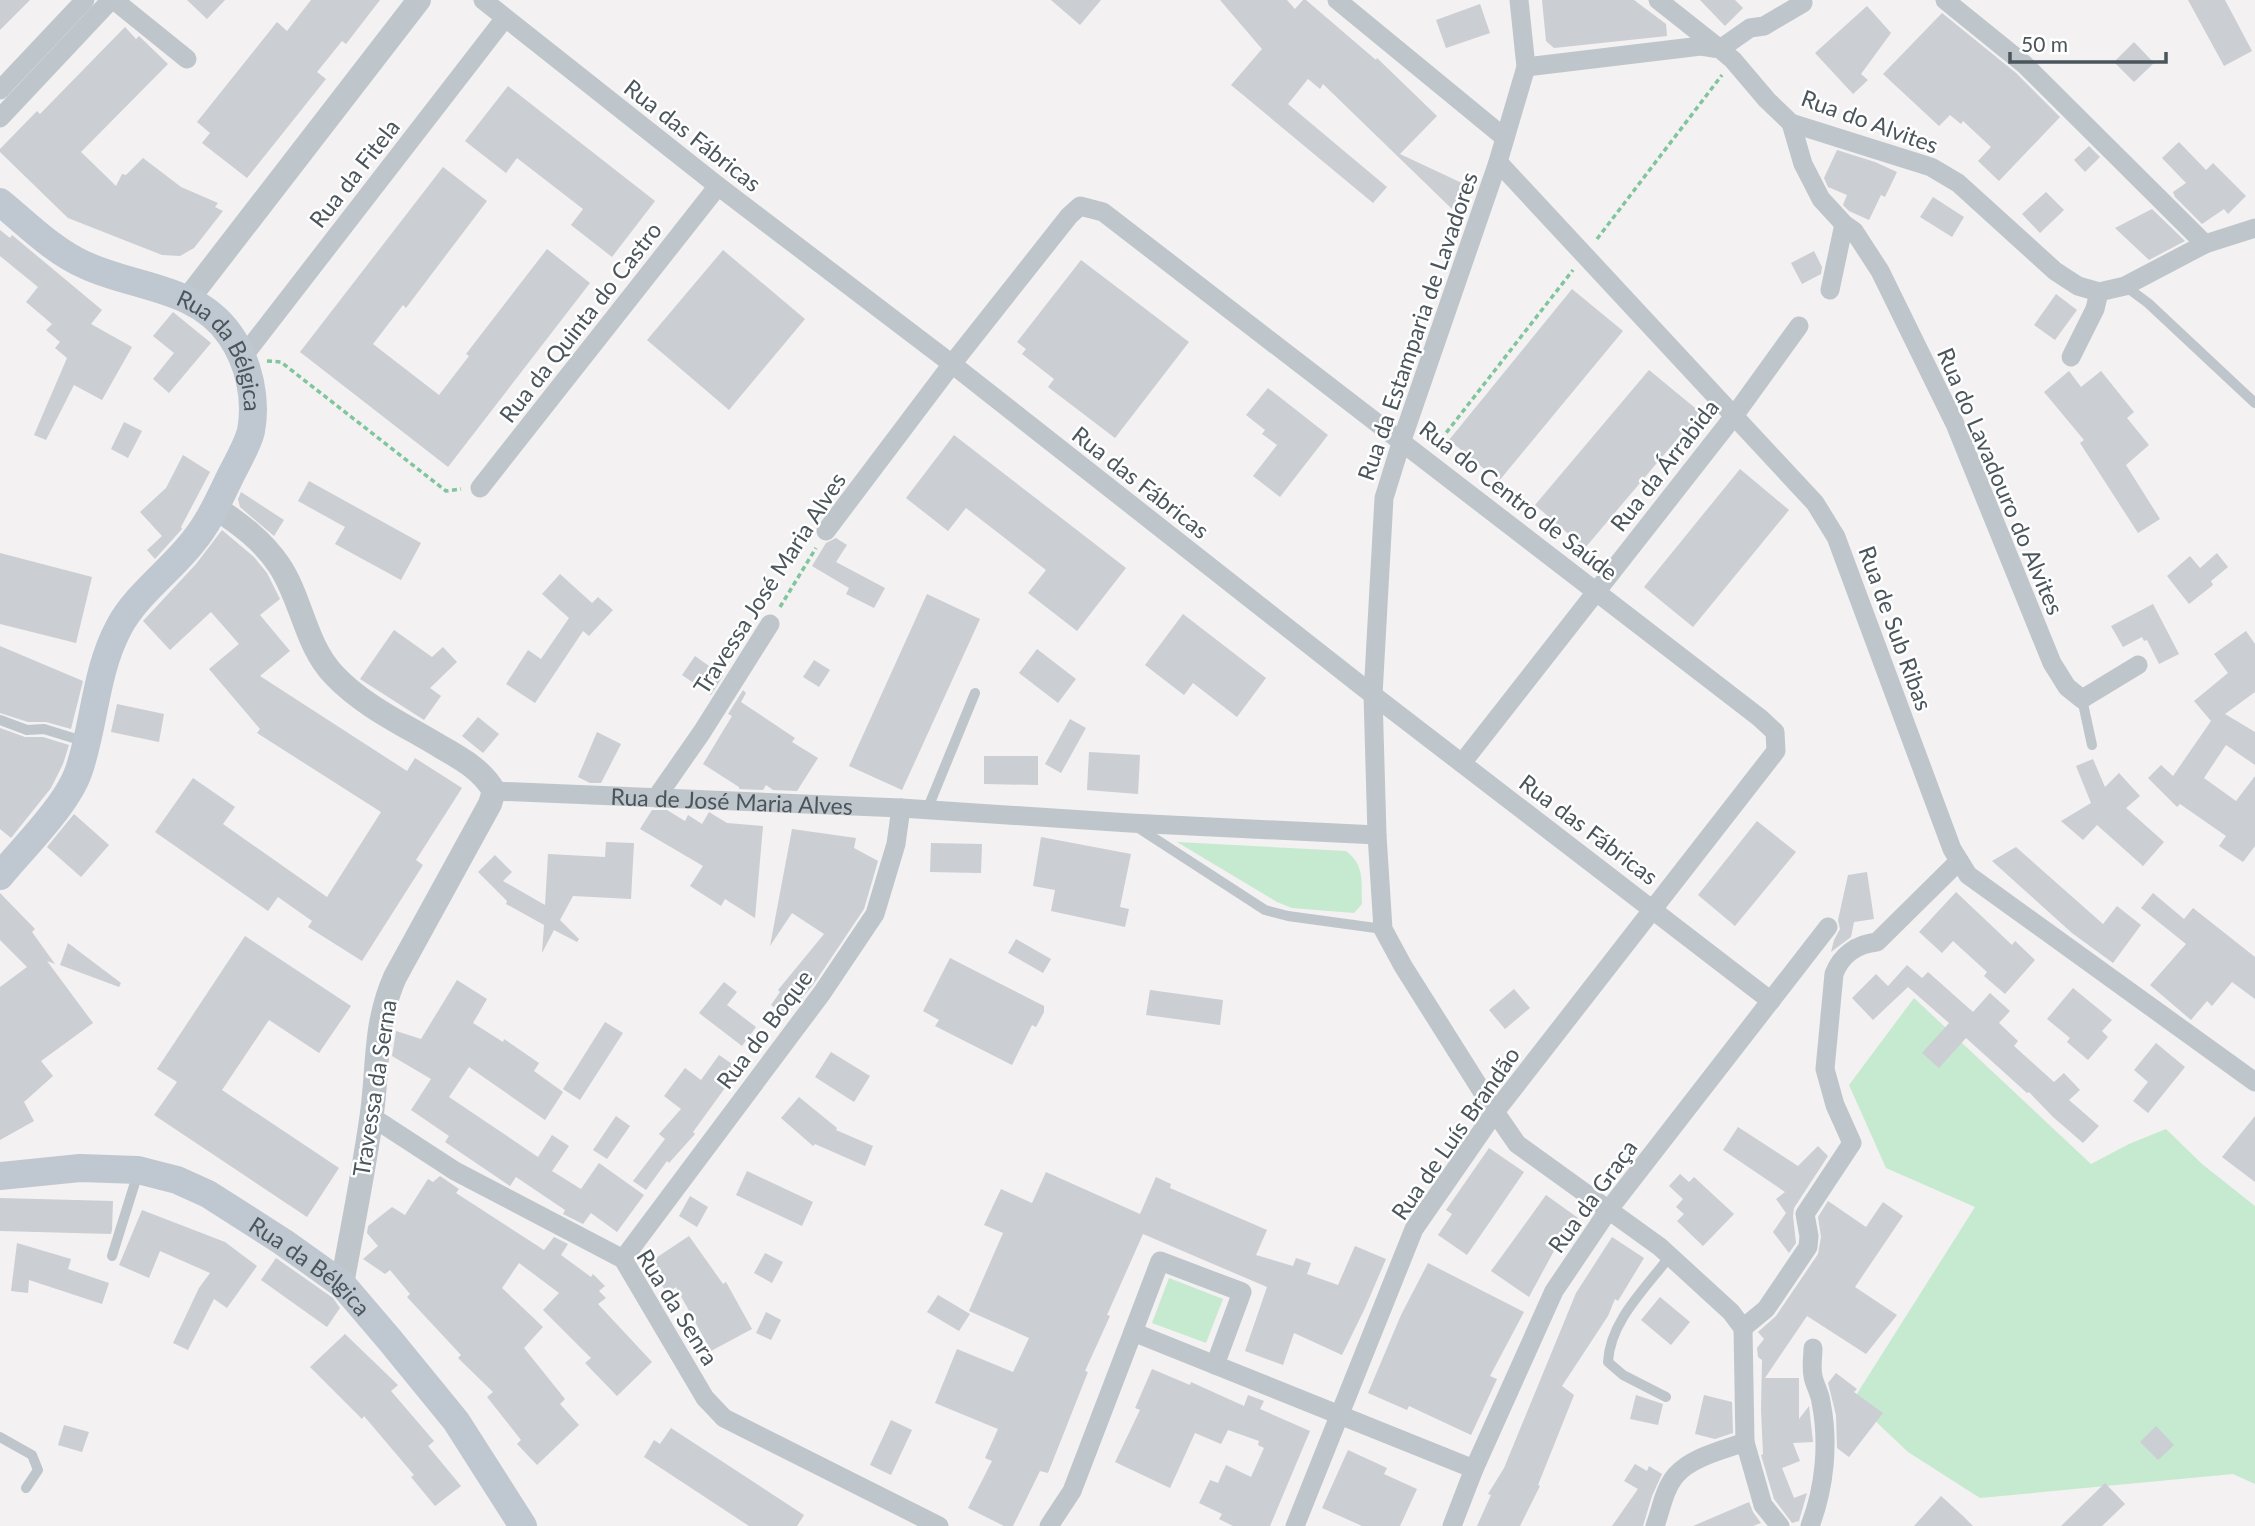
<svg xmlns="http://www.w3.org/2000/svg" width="2255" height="1526" font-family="Lato,sans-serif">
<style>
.green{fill:#c5ead0}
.building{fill:#cbced2}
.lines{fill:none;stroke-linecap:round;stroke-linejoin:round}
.path{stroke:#80c59d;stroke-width:3.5;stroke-dasharray:5 3.5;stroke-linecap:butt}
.service{stroke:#bec6cb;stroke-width:10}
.minor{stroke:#bec6cb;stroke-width:19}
.tertiary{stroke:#bec6cb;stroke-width:24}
.secondary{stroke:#bfc8d0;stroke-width:28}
.labels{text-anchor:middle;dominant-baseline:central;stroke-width:5;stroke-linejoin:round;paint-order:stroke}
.street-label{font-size:23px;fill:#4a555c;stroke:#fff}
</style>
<rect width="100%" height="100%" fill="#f3f1f1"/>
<g class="green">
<path d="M1177,842l169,9c19,14 15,31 16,53l-8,9 -62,-5 -15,-6z"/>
<path d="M1914,998l177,166 38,-20 37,-15 36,35 53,42v278l-22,-10 -253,24 -72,-46 -55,-52 122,-193 -89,-39 -37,-83z"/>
<path d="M1169,1278l54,21 -17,44 -54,-20z"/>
</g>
<g class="building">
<path d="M0,0h30l-30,30z"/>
<path d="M187,0h38l-18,19z"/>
<path d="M311,0h69l-34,44 -4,-3 -25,31 9,7 -79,99 -45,-35 8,-10 -13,-11 80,-100 10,9z"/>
<path d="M1051,0h50l-21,25z"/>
<path d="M1220,0h67l8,9 8,-9h3l70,60 1,-2 60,58 -37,38 64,30 -12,25 -129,-125 -3,5 -12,-10 -20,25 99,83 -14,16 -142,-118 31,-36z"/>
<path d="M1542,0h92l32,24 1,12 -113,12 -8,-7z"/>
<path d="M1700,0h35l8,8 -18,18z"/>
<path d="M2188,0h37l27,51 -28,15z"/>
<path d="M1480,4l10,29 -44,15 -10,-28z"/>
<path d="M1867,6l24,27 -30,41 7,6 -15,14 -38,-41z"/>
<path d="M1942,13l74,60 44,44 -61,64 -21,-20 13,-14 -28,-26 -2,3 -11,-9 -11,11 -56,-52z"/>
<path d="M125,27l11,12 3,-3 1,1 28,27 -87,88 35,34 6,-12 4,1 17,-17 38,29 37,16 -3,4 8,4 -29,37 -14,8 -18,-1 -94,-37 -68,-66v-3l37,-38 3,3z"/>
<path d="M2134,42l20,21 -20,19 -20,-20z"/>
<path d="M508,86l147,115 -43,56 -41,-32 12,-16 -66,-51 -11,15 -41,-32z"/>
<path d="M2179,142l27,28 7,-7 33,33 -18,18 -4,-5 -22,15 -27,-27 -2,-5 13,-9 -24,-25z"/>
<path d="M2089,146l11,11 -15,15 -11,-12z"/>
<path d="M1837,150l38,12 22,10 -12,25 -4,-2 -12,25 -20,-9 -6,-6 4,-10 -19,-8 -4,-9z"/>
<path d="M443,167l44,34 -81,107 -3,-3 -30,39 66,51 30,-39 -3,-2 81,-105 43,34 -142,184 -148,-115z"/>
<path d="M2046,192l18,18 -24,23 -18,-19z"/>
<path d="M1933,197l31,20 -12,20 -32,-20z"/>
<path d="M2152,209l33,32 -36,19 -34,-32z"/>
<path d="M0,230l10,8 2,-3 90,75 -11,14 41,23 -30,53 -28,-15 -28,55 -12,-5 33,-77 -12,-10 5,-6 -14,-12 6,-6 -26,-22 12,-15 -38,-31z"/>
<path d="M723,250l82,69 -76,91 -82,-70z"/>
<path d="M1814,251l8,16 -1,7 -19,10 -11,-21z"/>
<path d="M1081,260l108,82 -74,96 -67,-51 6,-8 -32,-25 4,-5 -9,-7z"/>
<path d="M1572,289l51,42 -124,150 -50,-41z"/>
<path d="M2056,294l21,16 -22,30 -21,-15z"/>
<path d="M173,312l38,31 -42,50 -16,-14 21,-26 -21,-17z"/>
<path d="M1649,370l51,42 -115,136 -50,-43z"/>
<path d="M2069,371l12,16 20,-16 33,41 -7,6 22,27 -23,20 34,54 -22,14 -58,-90 4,-3 -40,-48z"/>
<path d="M1268,388l60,47 -48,62 -27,-21 24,-31 -15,-11 3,-4 -19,-15z"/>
<path d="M124,422l18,9 -14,27 -17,-9z"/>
<path d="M954,435l172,133 -49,63 -49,-38 18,-23 -80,-62 -18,23 -42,-33z"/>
<path d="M183,455l27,17 -29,55 1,2 -27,30 -8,-9 15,-14 -22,-24 26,-24z"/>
<path d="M1740,469l49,41 -96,117 -49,-40z"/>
<path d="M309,481l112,62 -20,37 -66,-36 10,-17 -47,-26z"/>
<path d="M241,492l43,28 -10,16 -34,-29 -2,-8z"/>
<path d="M222,530l32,27 13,16 13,26 -20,16 30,36 -30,25 147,95 8,-13 47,30 -46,72 7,5 -61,96 -54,-34 4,-6 -34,-24 -10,14 -113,-79 38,-54 42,29 -12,17 104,73 54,-85 -124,-79 3,-4 -51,-60 30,-25 -28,-32 -41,38 -27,-29 53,-57z"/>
<path d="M836,538l11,7 -11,17 49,26 -11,20 -28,-14 3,-6 -37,-22 14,-23z"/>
<path d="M0,553l92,24 -16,66 -76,-19z"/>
<path d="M2217,553l11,14 -17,14 2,4 -24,19 -22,-28 23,-20 10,12z"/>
<path d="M560,574l32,29 6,-6 15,13 -24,26 -6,-5 -48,72 -29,-19 22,-34 13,9 28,-41 -27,-24z"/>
<path d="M927,594l53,25 -78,171 -53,-24z"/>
<path d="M2153,604l26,50 -20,10 -12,-24 -3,1 -2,-4 -19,10 -12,-21z"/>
<path d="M1183,614l83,64 -29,39 -44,-34 -9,12 -39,-30z"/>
<path d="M394,630l38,27 11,-10 14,15 -27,26 11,8 -17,24 -64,-41z"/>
<path d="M2246,631l9,13v48l-30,22 30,18v33l-29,-20 -22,33 32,23 19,-25v70l-12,16 -24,-16 7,-10 -46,-32 -3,3 -29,-29 13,-13 12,11 38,-55 -17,-20 34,-28 -14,-19z"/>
<path d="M0,646l83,35 -12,48 -25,-7h-18l-28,-9z"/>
<path d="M1037,649l39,30 -18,24 -39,-30z"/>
<path d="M695,656l28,20 -12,19 -29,-20z"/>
<path d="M814,660l16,10 -11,17 -16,-10z"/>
<path d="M743,690l3,3 -5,9 54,36 -3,4 26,16 -21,33 -24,-1 -7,-5 -3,5 -24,-1v-2l-36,-23 29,-48 -4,-2z"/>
<path d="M117,704l47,10 -5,28 -48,-10z"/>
<path d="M478,717l21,17 -16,19 -21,-17z"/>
<path d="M1070,719l16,9 -25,45 -16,-9z"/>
<path d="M0,728l25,9h18l26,8 -6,19 -12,24 -40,50 -11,-9z"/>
<path d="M597,732l24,12 -20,39h-11l-12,-6z"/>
<path d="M1089,752l51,3 -2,39 -51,-4z"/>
<path d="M984,756h54v29l-54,-1z"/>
<path d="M2093,759l12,28 14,-14 21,23 -14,12 38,34 -21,24 -46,-41 -14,15 -22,-19 30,-18 -15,-37z"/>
<path d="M652,810h15l18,11 3,-6 14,9 7,-12 18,11 36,3 -8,92 -30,-19 -4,7 -31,-20 13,-20 -63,-37z"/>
<path d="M74,814l35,31 -28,32 -34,-30z"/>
<path d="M1757,821l39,31 -61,74 -37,-31z"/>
<path d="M792,829l64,9 -2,10 24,13 -14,48 -51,76 -17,20 -1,-2 -8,13 -16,-11 9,-13 -2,-2 46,-56 -32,-21 -22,33z"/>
<path d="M1041,837l90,17 -11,53 9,2 -4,18 -74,-16 4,-21 -22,-4z"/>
<path d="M606,842l28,1 -3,56 -58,-3 -13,24 19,19 -2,3 -23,-12 -12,23 2,-28 -38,-21 1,-3 -29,-29 17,-17 17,17 -9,9 42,24 3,-51 57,3z"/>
<path d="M931,843l51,1 -1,29 -51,-1z"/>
<path d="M2016,847l87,77 14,-18 24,19 -28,38 -41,-30 -80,-72z"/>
<path d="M1867,872l7,47 -20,3 -3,15 -20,15 3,-12 6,-11 -2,-9 10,-45z"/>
<path d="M1956,892l56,53 3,-4 20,19 -30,34 -21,-18 3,-4 -34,-31 -11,12 -23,-21z"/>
<path d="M0,893l35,36 -3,3 23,32 -8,-3 46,62 -52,38 12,15 -29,26 10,19 -34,19v-153l27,-20 -27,-27z"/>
<path d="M2153,893l31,26 9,-11 62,49v42l-23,-17 -20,24 -5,-5 -16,19 -41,-35 36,-41 -45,-36z"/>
<path d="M245,936l106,70 -32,47 -50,-33 -47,70 117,78 -32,49 -153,-102 23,-33 -20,-13z"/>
<path d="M1016,939l35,20 -8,14 -35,-20z"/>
<path d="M68,943l53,40 -2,4 -59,-22z"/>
<path d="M950,958l94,48v6l-8,15 -4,-2 -20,40 -77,-39 4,-6 -16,-9z"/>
<path d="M1907,965l15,13 6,-6 45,40 17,-19 20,18 -11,12 19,18 -4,5 40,36 10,-9 16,17 -11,10 30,26 -16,17 -30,-26 -24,-25 -2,1 -61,-55 -27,30 -17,-15 27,-30 -41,-36 -35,33 -21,-22 24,-24 12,12z"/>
<path d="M457,980l30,19 -14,24 30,19 1,-3 35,24 -5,8 29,21 -18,28 -76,-53 -20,30 89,60 14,-22 17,11 -17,25 29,18 18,-26 45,32 -27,37 -26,-19 -8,11 -20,-10 2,-4 -49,-33 -6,9 -65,-44 4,-6 -38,-26 20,-31 -39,-23 4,-25 25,8z"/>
<path d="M724,982l13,10 -10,13 29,22 -14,19 -43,-33z"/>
<path d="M2073,988l39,32 -10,11 6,6 -20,23 -21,-18 3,-4 -23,-19z"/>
<path d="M1514,989l16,19 -25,21 -16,-19z"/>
<path d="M1150,990l73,10 -3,25 -74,-10z"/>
<path d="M605,1022l18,11 -43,67 -17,-11z"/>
<path d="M2156,1043l29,24 -37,46 -15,-12 15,-19 -14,-12z"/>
<path d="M831,1052l39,24 -16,26 -39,-25z"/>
<path d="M719,1055l16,11 -8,12 3,3 -37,51 2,2 -26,29 -2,-2 -21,29 -13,-9 32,-42 -6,-5 22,-25 -17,-13 21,-28 16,12z"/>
<path d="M799,1097l38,31 -1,2 37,16 -8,20 -50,-22 -2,2 -32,-28z"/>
<path d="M616,1116l14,10 -23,33 -14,-9z"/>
<path d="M2255,1116v66l-33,-25z"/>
<path d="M1738,1127l60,39 20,-20 10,10 -34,52 -1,8 3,27 -7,10 -16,-21 13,-19 -10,-14 9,-7 -62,-42z"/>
<path d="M1489,1148l35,24 -57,83 -29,-20 14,-21 -6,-4z"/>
<path d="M747,1171l66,31 -11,24 -66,-31z"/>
<path d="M1046,1172l94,42 16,-37 15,7 -1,4 97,42 -11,25 37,11 3,-8 15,5 -4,11 31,11 17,-39 31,13 -21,49 -23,47 -48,-22 -11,32 -38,-14 22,-64 -124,-53 -36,81 3,1 -25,55 3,1 -40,101 -8,-2 -27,55h-9l-36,-18 24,-47 -7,-3 13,-29 -63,-26 22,-54 56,23 16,-34 -60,-27 34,-78 -19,-8 17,-36 31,14z"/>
<path d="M1680,1174l9,8 5,-5 40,37 -31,32 -26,-25 7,-7 -8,-7 7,-8 -14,-13z"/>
<path d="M440,1176l19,13 -3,4 88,57 10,-13 14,7 -7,11 30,22 2,-3 12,12 -6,5 7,7 -8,6 54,58 -35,34 -32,-33 6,-5 -48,-48 16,-17 -40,-30 -17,25 41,39 -19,21 41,51 -5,5 19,21 -42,40 -20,-21 4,-4 -34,-43 6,-5 -35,-34 3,-3 -54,-58 3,-3 -20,-24 -5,4 -22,-15 15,-13 -11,-13 1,-7 24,-19 13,8 23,-36 5,3z"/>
<path d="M1546,1195l32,23 -23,31 -26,48 -38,-26z"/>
<path d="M690,1196l18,11 -11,20 -18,-11z"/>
<path d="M0,1198l113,3 -1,29 -1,4 -111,-3z"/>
<path d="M1828,1201l38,26 17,-25 20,14 -48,71 42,28 -31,39 -59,-38 -42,62h34v41l10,-13 4,36 -20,1 7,18 -18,7 12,30 13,-5 -8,28 -7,2 -18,-24 -13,-44 2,-1 -2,-45 1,-49 -4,-3 -1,-9 7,-9 -6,-7 18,-16 42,-62 3,-17 -3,-20z"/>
<path d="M142,1210l83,32 32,24 -30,42 -13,-9 -26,51 -15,-7 26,-55 11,-15 -50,-22 -11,27 -30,-13z"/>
<path d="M689,1236l34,48 3,-2 26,47 -41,22 -35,-64 -9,6 -20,-29z"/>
<path d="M1612,1237l32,21 -26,43 -3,-2 -7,17 -46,70 12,9 -36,90 2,1 -20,40h-43l14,-31 -3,-1 16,-26 72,-175z"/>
<path d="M17,1243l54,16 -3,10 41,14 -7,21 -73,-24 -1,13 -17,-2z"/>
<path d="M765,1253l18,9 -11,21 -18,-10z"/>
<path d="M276,1258l57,40 7,10 -13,19 -66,-47z"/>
<path d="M1428,1263l96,49 -34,64 7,3 -26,56 -62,-29 -2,4 -39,-17 33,-78z"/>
<path d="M938,1295l32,19 -11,17 -32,-19z"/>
<path d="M1660,1297l30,25 -19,23 -30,-25z"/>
<path d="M766,1312l15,8 -10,20 -15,-7z"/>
<path d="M345,1334l53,51 -7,6 43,50 -6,5 33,40 -26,20 -24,-29 3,-2 -50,-59 -2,3 -52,-52z"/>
<path d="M1152,1369l38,16 1,-3 53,24 4,-11 16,6 -4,8 50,22 -40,95h-37l-14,-7 3,-5 -23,-11 11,-23 8,3 8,-18 25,12 13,-29 -6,-3 1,-4 -31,-11 -7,14 -26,-11 -25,55 -55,-26 25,-52 -5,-2z"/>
<path d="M1836,1373l21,16 -3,3 29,21 -34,44 -12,-9 -1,-33 -8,-32z"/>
<path d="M1636,1395l27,9 -5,21 -28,-6z"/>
<path d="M1704,1395l28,7 1,31 -18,6 -20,-5z"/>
<path d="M891,1420l21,10 -21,45 -21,-10z"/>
<path d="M64,1425l25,7 -7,20 -24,-7z"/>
<path d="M2156,1426l18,19 -16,15 -18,-18z"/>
<path d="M671,1428l133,87 -7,11h-48l-105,-69 10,-17 6,4z"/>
<path d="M1348,1450l39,18 -3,6 33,15 -17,37h-38l-40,-18z"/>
<path d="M1635,1464l12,7 2,-5 13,8 -10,22 -9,30h-31l26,-37 -14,-8z"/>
<path d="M2105,1483l20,21 -23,22h-41z"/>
<path d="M1941,1496l22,20 10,10h-59z"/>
<path d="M1749,1502l4,10 8,11 -8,3h-60z"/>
</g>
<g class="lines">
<g class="path">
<path d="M1597,239l125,-164"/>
<path d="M267,361l14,1 165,129 15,-2"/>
<path d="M1434,441l5,1 134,-172"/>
<path d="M780,607l36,-59"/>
</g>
<g class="service">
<path d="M2125,286l23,17 107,100"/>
<path d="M2082,699l10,46"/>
<path d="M0,720l27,10 17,-1 42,13"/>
<path d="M927,810l48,-117"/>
<path d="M1137,827l128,83 23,6 95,13"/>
<path d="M112,1256l26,-83"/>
<path d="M1666,1397l-43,-22 -15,-13c2,-41 38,-74 62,-106"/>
<path d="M0,1437l32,18 6,15 -12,18"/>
</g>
<g class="minor">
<path d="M114,0l73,59"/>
<path d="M483,0l235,186 234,178 421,331 398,306"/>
<path d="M1337,0l168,138"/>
<path d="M1519,0l7,67 -28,95 -96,278 -18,58 -11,197 4,140 6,94 20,37 92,146 22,32 143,103 71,65 12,16 2,114 18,63 17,21"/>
<path d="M1658,0l62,49 30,-21 14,-2 39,-23"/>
<path d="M1945,0l79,64 181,180"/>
<path d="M1526,67l175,-21 19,3 13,11 34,40 24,23 140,44 27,16 97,88 23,15 21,6 26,-6 80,-42 50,-16"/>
<path d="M0,90l85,-90"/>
<path d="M0,118l111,-118"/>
<path d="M1791,123l12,41 18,35 23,25 10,7 26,40 75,153 97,239 15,24 15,12 56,-34"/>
<path d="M1498,162l317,341 21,34 116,312 16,26 287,207"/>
<path d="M1830,290l14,-66"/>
<path d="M2071,357l24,-48 4,-17"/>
<path d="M242,358l263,-340"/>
<path d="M480,488l238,-302"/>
<path d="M826,531l126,-167 117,-148 11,-10 23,6 657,506 15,14 1,19 -281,361 -81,117 -119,297"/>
<path d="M1462,763l272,-347 65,-90"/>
<path id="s1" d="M494,791l407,17 229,15 247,12"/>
<path d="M656,798l46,-66 68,-108"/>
<path d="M372,1117l83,54 168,88 82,139 19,20 215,108"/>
<path d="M623,1259l199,-266 53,-79 21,-70 5,-36"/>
<path d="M1743,1328l23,-19 42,-62 1,-11 -4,-22 47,-71 -17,-38 -10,-36 9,-95c7,-19 23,-30 43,-32l82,-81"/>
<path d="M1133,1332l27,-71 82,31 -27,73"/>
<path d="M1049,1526l23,-35 61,-159 341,137"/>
<path d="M1452,1526l22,-57 80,-178 56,-83 218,-281"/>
<path d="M1655,1526c6,-16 9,-37 21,-51 16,-18 47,-25 69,-33"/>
<path d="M1810,1526c15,-39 19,-84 11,-124 -1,-9 -7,-18 -8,-26 -2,-9 0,-19 0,-28"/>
</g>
<g class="tertiary">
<path d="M188,299l231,-299"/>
<path d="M216,508c24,16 47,33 63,57 23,34 26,80 55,110 29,31 71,50 107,72 21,12 41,23 53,44l-4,13 -95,173c-22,50 -16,92 -24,143 -8,55 -19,110 -29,164"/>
</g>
<g class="secondary">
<path id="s2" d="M0,202c27,22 53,49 85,63 49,23 111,21 145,70 19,27 27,64 21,96 -4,16 -15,33 -22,48 -11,23 -21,45 -37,64 -23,29 -56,52 -73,84 -24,45 -24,96 -40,143 -11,34 -55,77 -79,106"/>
<path id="s3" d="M0,1176l80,-8 58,2 39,10 31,14 75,48 59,42 47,55 67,82 67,105"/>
</g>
</g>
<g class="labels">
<g class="street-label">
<text transform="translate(1870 121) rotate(20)">Rua do Alvites</text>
<text transform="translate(693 135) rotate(38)">Rua das Fábricas</text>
<text transform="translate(354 173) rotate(-52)">Rua da Fitela</text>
<text transform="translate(580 322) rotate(-52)">Rua da Quinta do Castro</text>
<text transform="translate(1417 326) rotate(-71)">Rua da Estamparia de Lavadores</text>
<text stroke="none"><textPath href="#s2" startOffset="278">Rua da Bélgica</textPath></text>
<text transform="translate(1664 465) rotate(-52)">Rua da Árrabida</text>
<text transform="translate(2001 481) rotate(67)">Rua do Lavadouro do Alvites</text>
<text transform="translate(1141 482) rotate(38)">Rua das Fábricas</text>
<text transform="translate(1519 500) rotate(38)">Rua do Centro de Saúde</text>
<text transform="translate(769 583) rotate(-57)">Travessa José Maria Alves</text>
<text transform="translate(1896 628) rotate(70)">Rua de Sub Ribas</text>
<text stroke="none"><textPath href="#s1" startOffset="238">Rua de José Maria Alves</textPath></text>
<text transform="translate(1589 829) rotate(37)">Rua das Fábricas</text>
<text transform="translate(764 1029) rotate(-53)">Rua do Boque</text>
<text transform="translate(374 1088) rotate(-81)">Travessa da Serna</text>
<text transform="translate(1455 1133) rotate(-55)">Rua de Luís Brandão</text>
<text transform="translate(1592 1196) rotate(-54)">Rua da Graça</text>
<text stroke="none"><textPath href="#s3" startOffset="338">Rua da Bélgica</textPath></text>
<text transform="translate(678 1307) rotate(58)">Rua da Senra</text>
</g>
</g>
<path d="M2010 52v10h156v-10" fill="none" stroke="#4a555c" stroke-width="3.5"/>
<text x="2021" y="52" font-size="21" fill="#4a555c" stroke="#ffffff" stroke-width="5" paint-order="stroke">50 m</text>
</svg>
